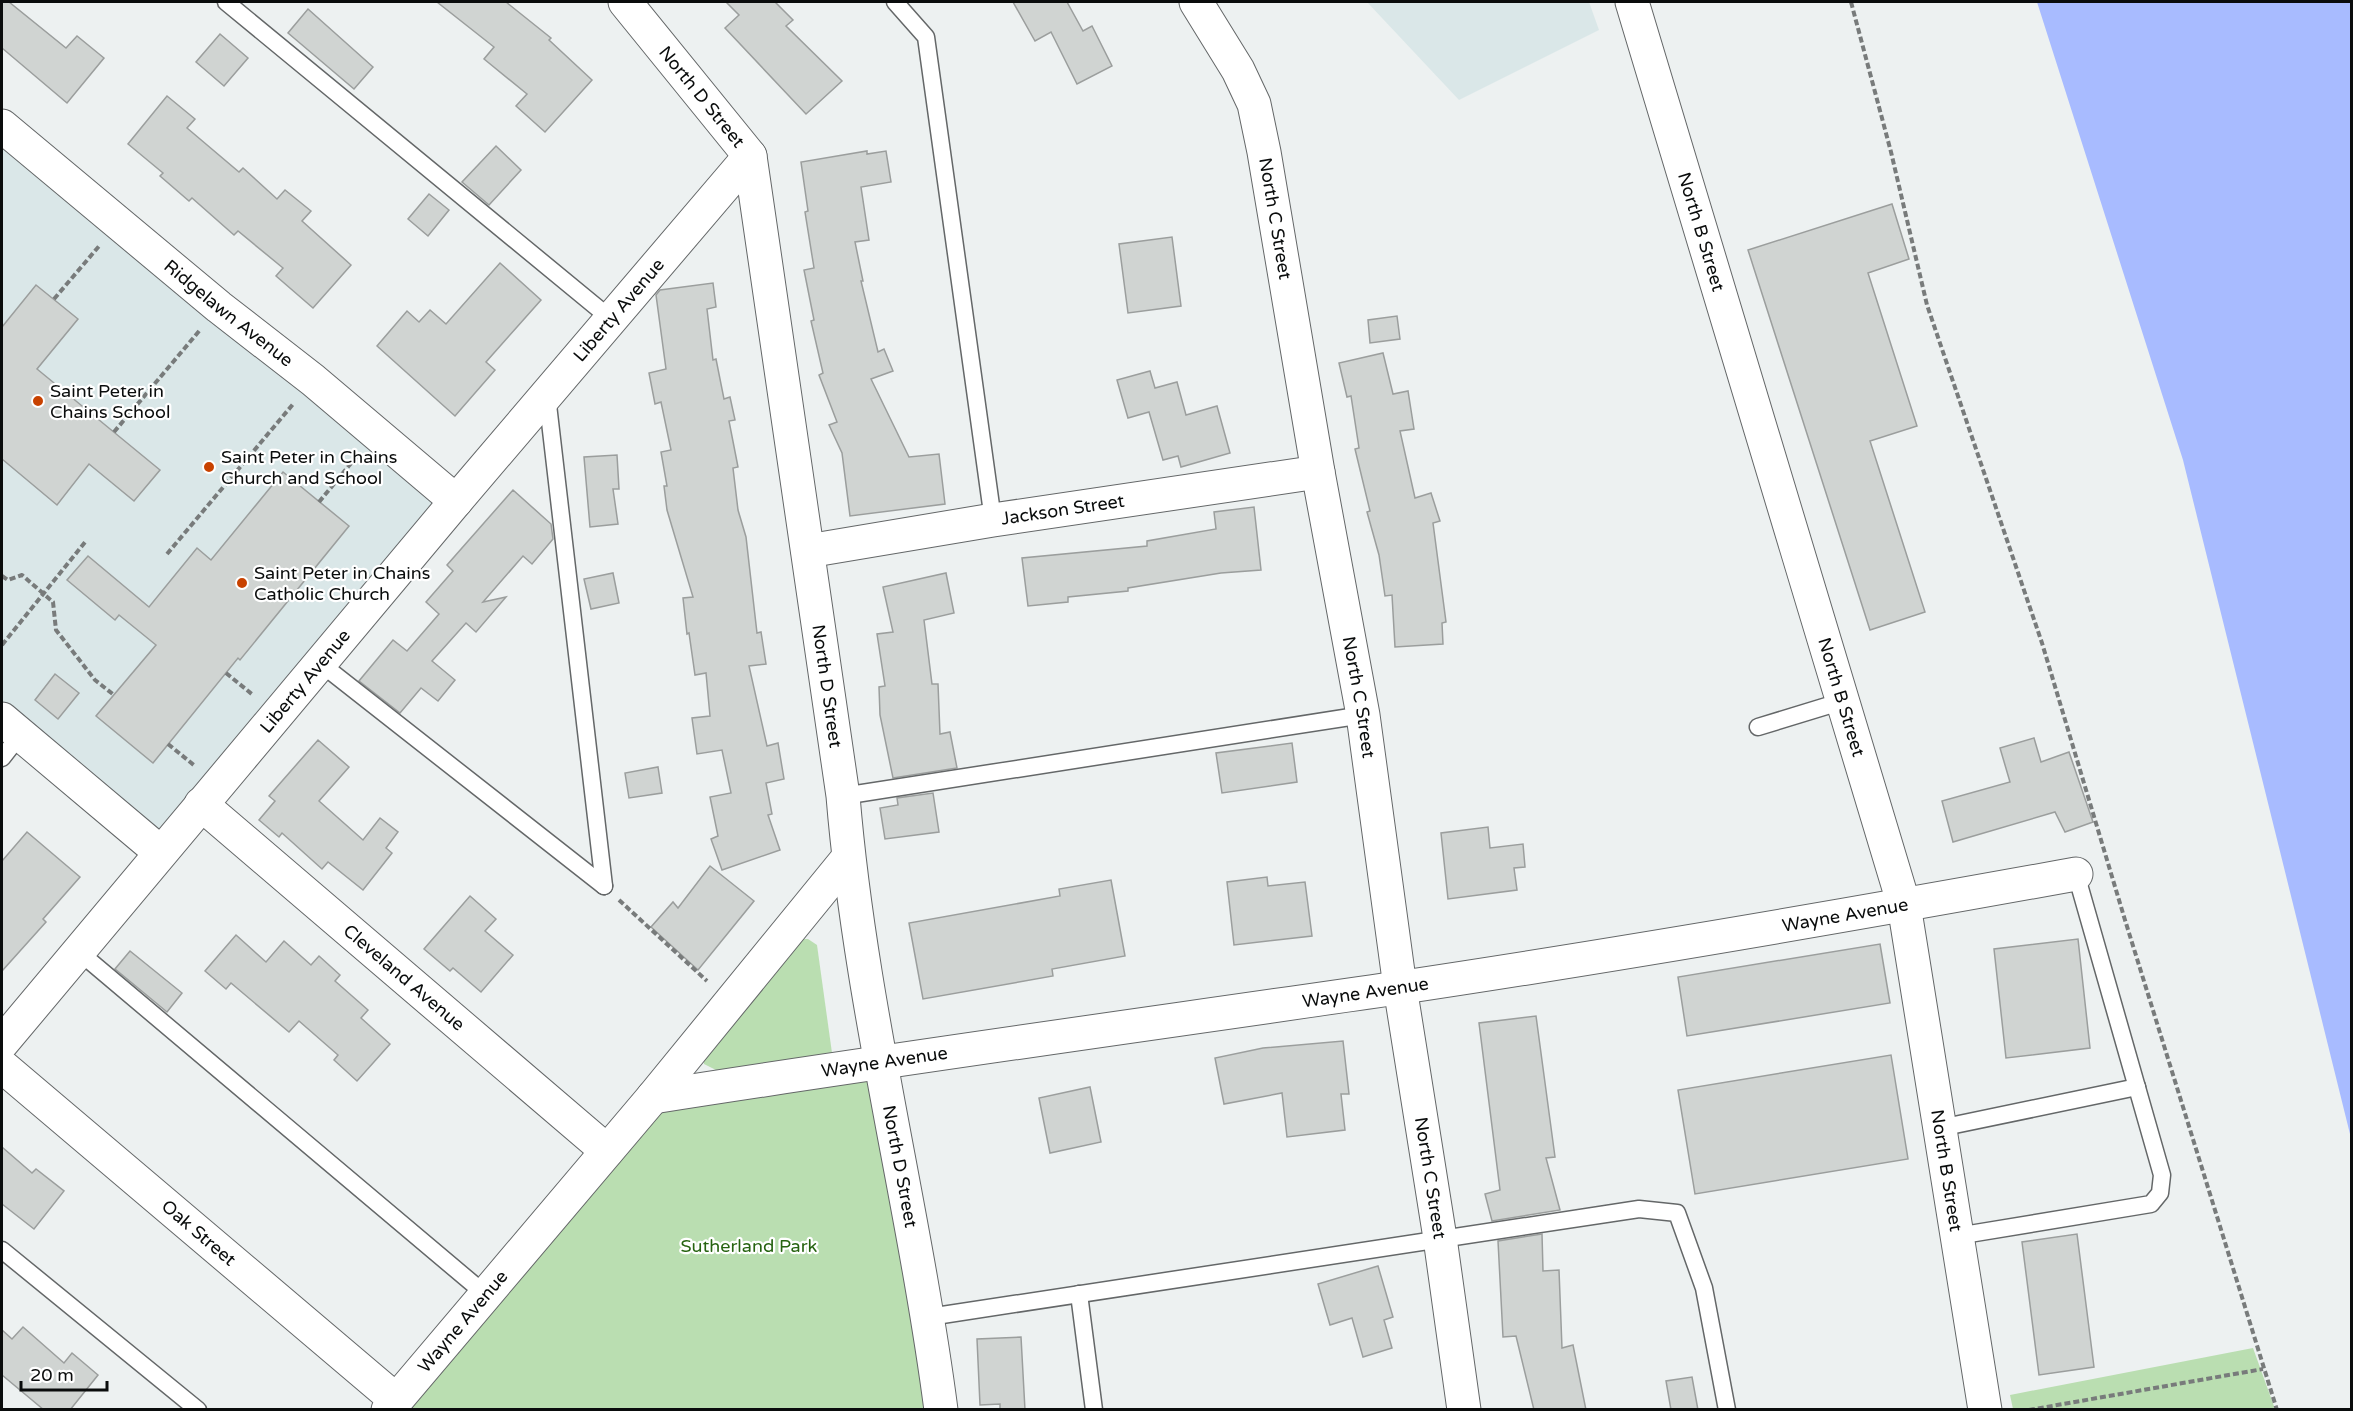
<svg xmlns="http://www.w3.org/2000/svg" width="2353" height="1411" font-family="'Varela Round',sans-serif">
<style>
.built{fill:#dae7e8}
.green{fill:#badeb1}
.water{fill:#a8bbff}
.building{fill:#d0d4d2;stroke:#9b9e9d;stroke-width:1.5}
.lines{fill:none;stroke-linecap:round;stroke-linejoin:round}
.service-casing{stroke:#646768;stroke-width:19}
.minor-casing{stroke:#646768;stroke-width:35}
.secondary-casing{stroke:#646768;stroke-width:35}
.path{stroke:#787b7b;stroke-width:4;stroke-dasharray:6 3;stroke-linecap:butt}
.service{stroke:#fff;stroke-width:16}
.minor{stroke:#fff;stroke-width:33}
.secondary{stroke:#fff;stroke-width:33}
.poi-dot{fill:#c84200;stroke:#fff;stroke-width:2}
.labels{text-anchor:middle;dominant-baseline:central;stroke-width:4.5;stroke-linejoin:round;paint-order:stroke}
.street-label{font-size:18px;fill:#0a0c0c;stroke:#fff}
.poi-label{font-size:18px;fill:#0a0c0c;stroke:#fff;text-anchor:start}
.park-label{font-size:18px;fill:#266310;stroke:#fff}
</style>
<rect width="100%" height="100%" fill="#edf1f1"/>
<g class="built">
<path d="M1367,2h222l10,28 -140,70z"/>
<path d="M2,133l454,368 -296,351 -158,-133z"/>
</g>
<g class="green">
<path d="M797,939h11l9,6 15,108 -6,5 -110,12 -12,-6v-14z"/>
<path d="M880,1061l61,348 -553,1 265,-313z"/>
<path d="M2253,1348l22,61h-262l-3,-14z"/>
</g>
<path class="water" d="M2037,2h314v1136l-168,-678z"/>
<g class="building">
<path d="M2,2h7l57,46 11,-12 27,22 -37,45 -65,-55z"/>
<path d="M437,2h69l45,36 -2,2 43,40 -47,52 -29,-26 11,-12 -43,-35 10,-12z"/>
<path d="M726,2h49l18,18 -7,6 56,55 -36,33 -81,-86 14,-13z"/>
<path d="M1013,2h54l16,29 9,-5 20,40 -35,18 -26,-52 -16,9z"/>
<path d="M308,9l65,58 -19,22 -66,-56z"/>
<path d="M220,34l28,24 -24,28 -28,-24z"/>
<path d="M167,96l28,23 -8,9 52,44 4,-4 34,31 8,-9 26,21 -9,10 49,44 -38,43 -37,-32 7,-8 -45,-37 -4,4 -42,-37 -3,3 -29,-25 3,-3 -35,-29z"/>
<path d="M496,146l25,24 -32,35 -27,-23z"/>
<path d="M867,151v3l19,-3 5,31 -30,5 8,53 -14,2 8,39h-2l17,71 6,-3 9,22 -22,8 38,78 30,-3 6,50 -95,12 -8,-63 -13,-28 8,-3 -18,-47 4,-2 -12,-52 3,-1 -10,-50 10,-2 -9,-56 3,-1 -7,-49z"/>
<path d="M429,194l20,16 -21,26 -20,-17z"/>
<path d="M1892,204l17,55 -41,14 49,153 -47,15 55,171 -55,18 -122,-380z"/>
<path d="M1172,237l9,69 -53,7 -9,-69z"/>
<path d="M500,263l41,37 -55,62 9,8 -40,46 -78,-70 30,-35 12,11 11,-12 16,14z"/>
<path d="M713,283l3,24 -9,2 6,51 3,-1 8,40 6,-2 5,23 -6,1 9,46 -5,1 5,42 8,27 11,96 4,-1 5,32 -17,2 18,80 11,-3 6,36 -18,4 6,31 -4,1 12,35 -58,20 -11,-31 7,-3 -8,-39 21,-4 -9,-43 -25,4 -5,-36 18,-2 -4,-43 -11,2 -6,-42 -2,1 -4,-36 10,-1 -26,-87 -3,-24h3l-6,-34 10,-2 -10,-48 -6,2 -6,-31 17,-4 -10,-74 4,-5z"/>
<path d="M36,285l42,34 -41,50 123,101 -26,31 -45,-37 -32,41 -55,-46v-132z"/>
<path d="M1397,316l3,23 -30,4 -2,-23z"/>
<path d="M1383,353l10,41 15,-3 6,38 -14,2 15,67 16,-5 9,28 -7,2 13,99 -4,1 1,21 -48,3 -3,-52 -7,1 -6,-41 -12,-43 3,-1 -15,-62 4,-1 -8,-52 -4,1 -8,-34z"/>
<path d="M1150,371l5,17 22,-6 9,33 31,-9 13,47 -49,14 -3,-11 -15,4 -14,-48 -21,6 -11,-38z"/>
<path d="M617,455l2,34h-6l5,35 -28,3 -6,-70z"/>
<path d="M283,472l66,54 -109,134 -2,-2 -85,105 -57,-47 60,-71 -37,-30 -4,5 -48,-40 21,-24 61,51 48,-59 14,12z"/>
<path d="M513,490l38,34 2,15 -21,25 -9,-8 -40,46 23,-5 -30,35 -10,-9 -34,38 23,19 -17,21 -17,-13 -21,25 -41,-32 34,-41 14,11 32,-37 -13,-12 27,-31 -6,-6z"/>
<path d="M1254,507l7,63 -40,3 -93,15v3l-60,6v5l-40,4 -6,-48 125,-12v-5l69,-12 -2,-17z"/>
<path d="M613,573l6,30 -28,6 -7,-30z"/>
<path d="M946,573l8,40 -30,7 8,64h6l2,50 10,-2 7,36 -64,10 -13,-63 -1,-28 6,-1 -8,-52 16,-2 -10,-45z"/>
<path d="M55,674l24,19 -21,26 -23,-19z"/>
<path d="M2034,738l7,24 28,-10 24,70 -28,10 -10,-20 -102,30 -11,-41 68,-19 -10,-34z"/>
<path d="M318,740l31,27 -30,34 44,39 17,-22 18,14 -12,16 6,5 -29,37 -35,-28 -6,7 -40,-36 -3,4 -20,-17 16,-19 -6,-5z"/>
<path d="M1292,743l5,39 -75,11 -6,-40z"/>
<path d="M658,767l4,26 -33,5 -4,-25z"/>
<path d="M933,793l6,39 -54,7 -5,-31 18,-3 -1,-7z"/>
<path d="M1488,827l2,21 33,-4 2,23 -11,1 3,22 -69,9 -7,-66z"/>
<path d="M27,832l53,45 -37,42 3,3 -44,49v-110z"/>
<path d="M710,866l44,35 -56,69 -47,-43 22,-25 5,6z"/>
<path d="M1267,877l1,9 37,-4 7,54 -78,9 -7,-63z"/>
<path d="M1111,880l14,76 -73,13 1,7 -130,23 -14,-76 151,-27 -1,-7z"/>
<path d="M470,896l26,23 -11,12 28,24 -32,37 -28,-24 -3,3 -26,-22z"/>
<path d="M236,935l30,27 18,-21 27,24 8,-9 21,19 -5,6 33,29 -7,8 29,26 -33,37 -23,-21 4,-5 -39,-34 -10,11 -58,-49 -5,6 -21,-18z"/>
<path d="M2078,939l12,109 -84,10 -12,-109z"/>
<path d="M1880,944l10,59 -203,33 -9,-59z"/>
<path d="M130,951l52,42 -15,19 -52,-43z"/>
<path d="M1536,1016l19,141 -9,1 14,52 -68,11 -7,-27 15,-4 -21,-167z"/>
<path d="M1343,1041l6,53h-8l4,36 -58,7 -5,-44 -58,11 -9,-46 48,-10z"/>
<path d="M1891,1055l17,104 -213,35 -17,-104z"/>
<path d="M1090,1087l11,55 -51,11 -11,-55z"/>
<path d="M2,1147l30,26 4,-4 28,22 -30,38 -32,-25z"/>
<path d="M1542,1234l1,37 16,-1 3,78 11,-3 13,65h-52l-18,-74 -13,1 -5,-96z"/>
<path d="M2077,1234l17,133 -55,8 -17,-133z"/>
<path d="M1378,1266l15,51 -9,3 8,28 -29,9 -11,-39 -22,7 -12,-41z"/>
<path d="M23,1327l41,36 8,-10 26,22 -28,35h-26l-42,-35v-45l10,9z"/>
<path d="M1021,1337l4,73h-25v-6l-20,1 -3,-66z"/>
<path d="M1692,1377l6,33h-27l-5,-29z"/>
</g>
<g class="lines">
<defs>
<g id="service">
<path d="M226,2l385,317"/>
<path d="M895,2l31,35 67,483"/>
<path d="M547,396l57,490"/>
<path d="M320,663l284,223"/>
<path d="M1758,727l85,-26"/>
<path d="M2,758l18,-23"/>
<path d="M843,796l520,-81"/>
<path d="M78,951l407,343"/>
<path d="M1940,1128l197,-41"/>
<path d="M1957,1236l194,-32 9,-11 2,-18 -86,-301"/>
<path d="M2,1250l196,160"/>
<path d="M1079,1294l15,116"/>
<path d="M929,1317l710,-108 38,4 27,75 23,122"/>
</g>
<g id="minor">
<path id="s1" d="M625,2l125,154 93,640c17,207 71,408 98,614"/>
<path id="s2" d="M1196,2l42,68 16,34 10,48 54,320 45,243 37,272 40,251 24,172"/>
<path id="s3" d="M2,126l217,181 94,73 143,121"/>
<path id="s4" d="M808,551l185,-31 325,-48"/>
<path d="M2,719l158,133"/>
<path id="s5" d="M201,804l406,347"/>
<path id="s6" d="M2,1043l454,-542 294,-345"/>
<path id="s7" d="M2,1066l394,334"/>
<path id="s8" d="M653,1097c247,-39 496,-73 744,-109 227,-34 453,-73 679,-114"/>
<path id="s9" d="M388,1410l265,-313 195,-239"/>
</g>
<g id="secondary">
<path id="s10" d="M1632,2l272,903 81,505"/>
</g>
</defs>
<use href="#service" class="service-casing"/>
<use href="#minor" class="minor-casing"/>
<use href="#secondary" class="secondary-casing"/>
<g class="path">
<path d="M1851,2l40,150 36,153 115,338 83,277 152,490"/>
<path d="M54,299l46,-54"/>
<path d="M114,432l86,-102"/>
<path d="M319,502l38,-46"/>
<path d="M167,554l127,-151"/>
<path d="M2,576l6,4 14,-5 31,27 3,28 39,50 19,15"/>
<path d="M2,645l84,-104"/>
<path d="M226,673l27,22"/>
<path d="M168,744l27,22"/>
<path d="M619,900l88,81"/>
<path d="M2029,1410l234,-41"/>
</g>
<use href="#service" class="service"/>
<use href="#minor" class="minor"/>
<use href="#secondary" class="secondary"/>
</g>
<g class="poi-dot">
<circle cx="38" cy="401" r="6"/>
<circle cx="209" cy="467" r="6"/>
<circle cx="242" cy="583" r="6"/>
</g>
<g class="labels">
<g class="street-label">
<text stroke="none"><textPath href="#s1" startOffset="122">North D Street</textPath></text>
<text stroke="none"><textPath href="#s2" startOffset="234">North C Street</textPath></text>
<text stroke="none"><textPath href="#s10" startOffset="240">North B Street</textPath></text>
<text stroke="none"><textPath href="#s6" startOffset="958">Liberty Avenue</textPath></text>
<text stroke="none"><textPath href="#s3" startOffset="294">Ridgelawn Avenue</textPath></text>
<text stroke="none"><textPath href="#s4" startOffset="258">Jackson Street</textPath></text>
<text stroke="none"><textPath href="#s6" startOffset="472">Liberty Avenue</textPath></text>
<text stroke="none"><textPath href="#s1" startOffset="734">North D Street</textPath></text>
<text stroke="none"><textPath href="#s2" startOffset="720">North C Street</textPath></text>
<text stroke="none"><textPath href="#s10" startOffset="726">North B Street</textPath></text>
<text stroke="none"><textPath href="#s8" startOffset="1206">Wayne Avenue</textPath></text>
<text stroke="none"><textPath href="#s5" startOffset="267">Cleveland Avenue</textPath></text>
<text stroke="none"><textPath href="#s8" startOffset="720">Wayne Avenue</textPath></text>
<text stroke="none"><textPath href="#s8" startOffset="234">Wayne Avenue</textPath></text>
<text stroke="none"><textPath href="#s1" startOffset="1220">North D Street</textPath></text>
<text stroke="none"><textPath href="#s10" startOffset="1212">North B Street</textPath></text>
<text stroke="none"><textPath href="#s2" startOffset="1206">North C Street</textPath></text>
<text stroke="none"><textPath href="#s7" startOffset="258">Oak Street</textPath></text>
<text stroke="none"><textPath href="#s9" startOffset="116">Wayne Avenue</textPath></text>
</g>
<g class="poi-label">
<text x="50" y="391">Saint Peter in<tspan x="50" dy="21">Chains School</tspan></text>
<text x="221" y="457">Saint Peter in Chains<tspan x="221" dy="21">Church and School</tspan></text>
<text x="254" y="573">Saint Peter in Chains<tspan x="254" dy="21">Catholic Church</tspan></text>
</g>
<g class="park-label">
<text x="749" y="1246">Sutherland Park</text>
</g>
</g>
<rect width="2353" height="1411" fill="none" stroke="#0a0c0c" stroke-width="6"/>
<path d="M21 1381v9h86v-9" fill="none" stroke="#0a0c0c" stroke-width="3"/>
<text x="30" y="1381" font-size="18" fill="#0a0c0c" stroke="#ffffff" stroke-width="4.5" paint-order="stroke">20 m</text>
</svg>
